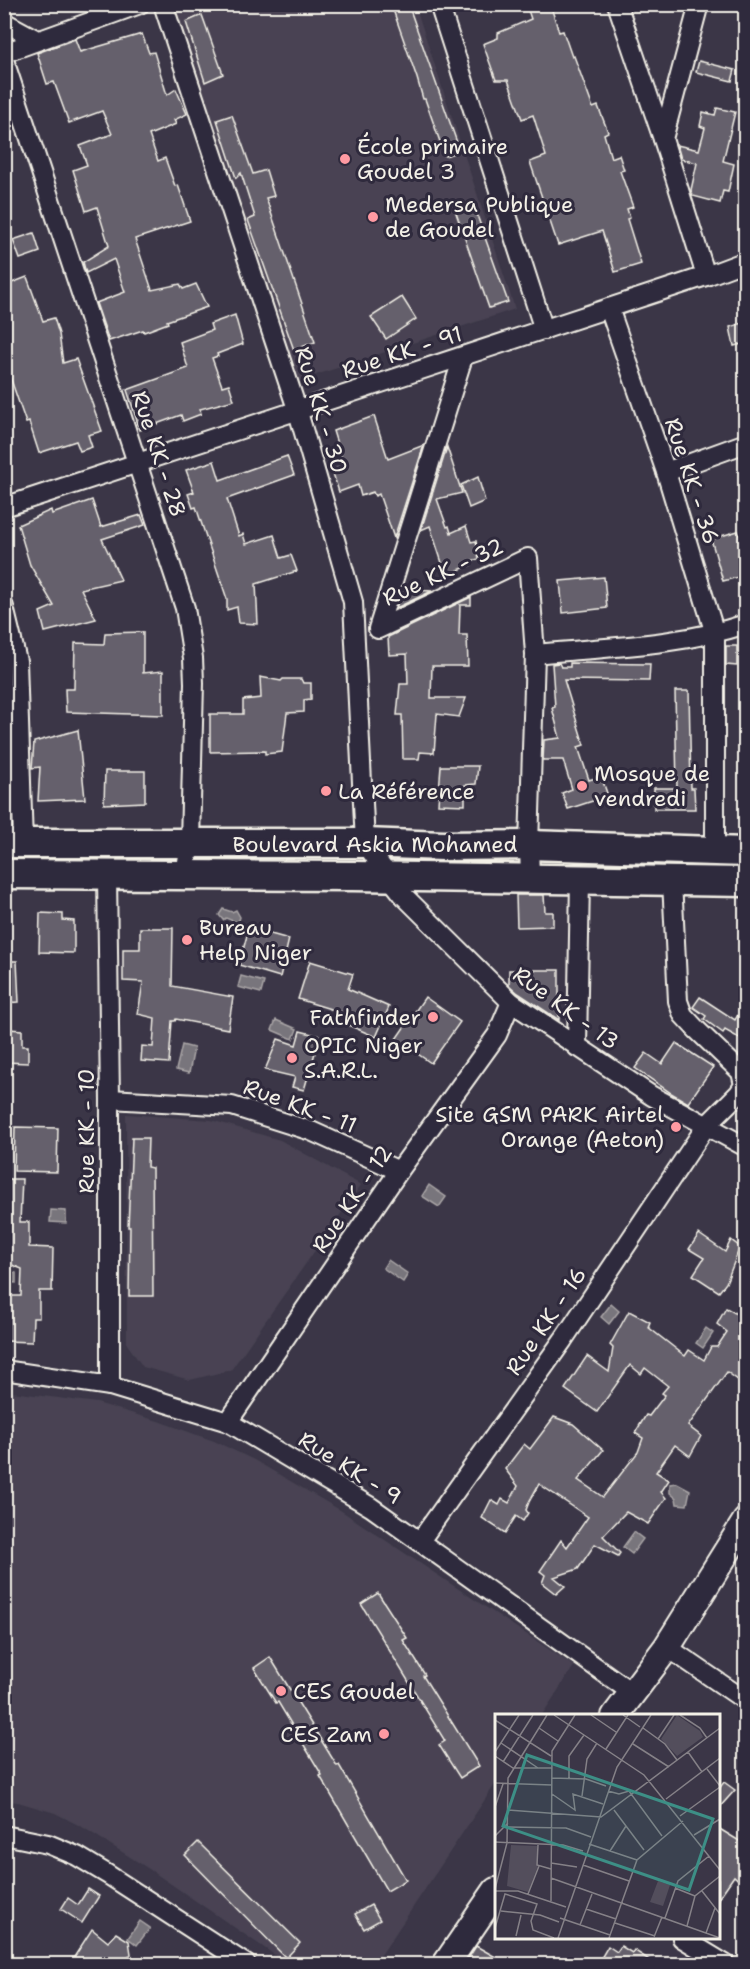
<svg xmlns="http://www.w3.org/2000/svg" width="750" height="1969" font-family="'Shantell Sans',sans-serif">
<style>
.built{fill:#484352}
.water{fill:#78747b;stroke:#aaa6a7;stroke-width:1.5}
.building{fill:#65616c;stroke:#f4f1e8;stroke-width:1.5}
.lines{fill:none;stroke-linecap:round;stroke-linejoin:round}
.street-casing{stroke:#f4f1e8;stroke-width:22}
.secondary-casing{stroke:#f4f1e8;stroke-width:30}
.primary-casing{stroke:#f4f1e8;stroke-width:33}
.street{stroke:#2f2a3d;stroke-width:18}
.secondary{stroke:#2f2a3d;stroke-width:26}
.primary{stroke:#2f2a3d;stroke-width:28}
.poi-dot{fill:#ff9aa2;stroke:#2f2a3d;stroke-width:2}
.labels{text-anchor:middle;dominant-baseline:central;stroke-width:6;stroke-linejoin:round;paint-order:stroke}
.poi-label{font-size:22px;fill:#f4f1e8;stroke:#2f2a3d;text-anchor:start}
.street-label{font-size:22px;fill:#f4f1e8;stroke:#2f2a3d}
.inset-road{fill:none;stroke:#858187;stroke-width:1.5}
.view{fill:#3d8f86;fill-opacity:0.15;stroke:#3d8f86;stroke-width:3}
.inset-edge{fill:none;stroke:#f4f1e8;stroke-width:3}
</style>
<rect width="100%" height="100%" fill="#3b3647"/>
<filter id="ink" filterUnits="userSpaceOnUse"><feTurbulence type="fractalNoise" baseFrequency=".0167" numOctaves="2"/><feDisplacementMap in="SourceGraphic" scale="12" xChannelSelector="R" yChannelSelector="G"/><feConvolveMatrix kernelMatrix="1 2 1 2 8 2 1 2 1" color-interpolation-filters="sRGB"/></filter>
<g filter="url(#ink)">
<g class="built">
<path d="M185,4l230,1 100,304 -217,72 -123,-373z"/>
<path d="M126,1114l85,6 69,20 81,45 -130,185 -41,10 -47,-13 -16,-23z"/>
<path d="M4,1391l93,12 61,18 56,20 40,19 86,50 234,156 -32,49 -46,1v67l-121,181h-87l-139,-95 -65,-41 -29,-15 -37,-11 -13,-1z"/>
</g>
<g class="water">
<path d="M223,909l9,3 4,-2 4,7 -2,6 -12,-5 -3,2 -4,-5z"/>
<path d="M241,976l23,6 -3,11 -23,-6z"/>
<path d="M276,1020l21,9 -4,10 -21,-9z"/>
<path d="M182,1045l12,3 -5,25 -13,-3z"/>
<path d="M429,1185l17,12 -7,10 -17,-11z"/>
<path d="M51,1210l15,1v12l-16,-1z"/>
<path d="M388,1260l20,14 -5,8 -20,-14z"/>
<path d="M5,1270l11,3v10l-11,-1z"/>
<path d="M611,1304l8,7 -10,13 -8,-7z"/>
<path d="M706,1328l7,5 -10,15 -7,-5z"/>
<path d="M677,1483l13,7 -3,15 -10,-1 -1,-6 -6,-5v-9z"/>
<path d="M634,1532l9,7 -11,15 -9,-7z"/>
<path d="M140,1921l10,7 -13,17 -9,-7z"/>
</g>
<g class="building">
<path d="M391,4h17l52,147 -15,5 -20,-57h-2l-6,-21z"/>
<path d="M526,4h24l9,28 4,-1 9,26 2,-1 19,52 5,-2 10,26 -4,2 7,24 8,-3 5,15 -4,1 13,36 -6,2 3,9 -3,1 14,45 -26,8 -13,-41 -44,14 -28,-83 16,-6 -13,-41 -11,4 -14,-39h-12l-13,-36 15,-6v-5l33,-14z"/>
<path d="M202,15l21,59 -18,8 -19,-60z"/>
<path d="M142,34l7,19 5,-1 13,43 9,-6 11,25 -13,6 2,4 -27,11 9,26 7,-3 10,28 3,-1 12,36 -55,18 17,51 28,-6 3,5 13,-5 11,23 -40,14 1,2 -24,9 -1,-2 -34,11 -13,-38 29,-11 -11,-33 -28,14 -3,-11 26,-16 -12,-39 -11,4 -13,-41 14,-5 -7,-19 32,-12 -10,-23 -33,12 -15,-41 -7,2 -10,-31 38,-14 5,13z"/>
<path d="M699,61l36,9 -3,11 -36,-9z"/>
<path d="M717,108l18,4 -12,49 11,3 -6,28 -5,-1 -3,12 -27,-7 -2,-6 6,-27 -16,-4 -4,-14 22,5 6,-22 -5,-2 3,-14 12,3z"/>
<path d="M232,115l21,59 13,-4 8,26 -8,2 49,144 -21,8 -46,-130 7,-3 -14,-44 -5,5 -19,-58z"/>
<path d="M473,204l35,98 -19,6 -34,-98z"/>
<path d="M34,233l6,19 -20,7 -7,-19z"/>
<path d="M27,277l16,44 11,-3 5,16 4,29 13,-4 26,72 -14,4 4,12 -12,4 -4,-10 -37,12 -10,-31 -3,1 -17,-49 -5,2v-90z"/>
<path d="M402,297l14,22 -30,20 -15,-22z"/>
<path d="M235,315l8,29 -26,10 1,2 -6,2 10,28 7,-2 5,16 -34,9 1,5 -18,7 -2,-6 -41,15 -13,-40 61,-22 -8,-26 32,-12 -2,-6z"/>
<path d="M746,322v21l-12,3 -4,-19z"/>
<path d="M374,416l14,43 36,-14 -30,93 -15,-44 -4,2 -2,-4 -12,4 -3,-11 -19,7 -7,-22 12,-4 -11,-35z"/>
<path d="M447,447l15,46 -25,6 10,28 2,-1 2,7 15,-7 5,16 5,-1 3,18 -9,2 1,4 -25,10 -16,-49 -9,4z"/>
<path d="M287,456l7,19 -67,24 12,37 4,-2 3,10 28,-9 7,23 10,-3 6,16 -41,13 2,40 -19,-1 -2,-16 -10,3v-11l-31,-92 -3,1 -5,-14 6,-2 -8,-22 28,-9 6,19z"/>
<path d="M478,477l7,24 -16,7 -8,-23z"/>
<path d="M92,500l9,27 40,-12 4,10 -43,14 19,41 -40,9 15,30 -51,13 -5,-20 14,-6 -24,-41 -12,-40 33,-15 1,4z"/>
<path d="M738,531l8,26v18l-23,6 -12,-42z"/>
<path d="M604,577l3,31 -44,5 -3,-32z"/>
<path d="M416,590l16,1 -36,17 5,-16z"/>
<path d="M471,597v8h-11l-1,30h8l1,31h-36l-1,32h35l-7,19 -22,-3 -3,39 -14,-1 -1,7h-16l-1,-44h-5l3,-31h8l-1,-30 -18,1 -1,-18z"/>
<path d="M143,632v41l20,-2v44l-97,-3 -1,-23h9l1,-46 29,1 1,-11z"/>
<path d="M726,646h11v20l-11,-1z"/>
<path d="M559,663l2,4h9v-4l80,1 -1,17 -85,-1 20,65 -6,2 11,33 12,-4 7,20 -40,13 -6,-16 10,-4 -9,-29h-20l1,-20 16,-2 -8,-30 3,-1 -3,-43z"/>
<path d="M260,677l21,4 2,-2h18l2,4h8v16l-7,1v12l-17,1 -5,39 -17,2v-3l-55,1v-38h33v-14l18,-2z"/>
<path d="M675,691h14l2,97h3l1,21h-41v-21h23z"/>
<path d="M78,730l7,69 -47,2 2,-34 -8,1 2,-26z"/>
<path d="M441,766h37l-2,18 -11,1v20l-27,-1z"/>
<path d="M105,771h40v31l-41,2z"/>
<path d="M516,895h28l1,17h8v14l-36,1z"/>
<path d="M40,913l23,1v6l11,1v32l-35,-1z"/>
<path d="M140,928h33l-1,58 61,11 -5,32 -52,-10 -1,2h-3l-3,42 -28,-2 1,-15 11,1 2,-29 -17,-4 5,-32 -20,-1v-32h17z"/>
<path d="M249,928l40,11 -9,38 -41,-12z"/>
<path d="M4,961h13l2,41 -15,1z"/>
<path d="M310,961l43,13 -5,15 41,18 -13,30 -30,-13 4,-9 -52,-16z"/>
<path d="M509,970h50v50l-41,-27 -9,-8z"/>
<path d="M425,997l35,25 -29,41 -35,-24z"/>
<path d="M700,997l35,23 11,-19v41l-21,-12 -2,3 -19,-14 2,-3 -13,-9z"/>
<path d="M8,1029l14,1v16h6v17l-24,-1v-16h4z"/>
<path d="M300,1031l20,5 -16,54 -12,-3 3,-10 -30,-7 13,-31 18,6z"/>
<path d="M676,1043l37,24 -25,36 -17,-10 -36,-25 11,-15 16,11z"/>
<path d="M15,1127l43,1 -1,44 -43,-1z"/>
<path d="M132,1138h16l-1,29 5,1 1,128h-24l1,-69h-2z"/>
<path d="M4,1179h18l-2,43h9v25l24,1 -1,43h-13v27h-6l-1,24 -28,-1v-45h17l1,-27 -10,-4h-8z"/>
<path d="M699,1234l26,18 6,-12 9,7 -14,36 -7,9 -26,-17 11,-17 -15,-9z"/>
<path d="M726,1308l20,11v67l-19,-14 -39,54 13,10 -11,20 -15,-11 -19,27 13,8 -8,12 5,6 -18,26 -22,-12 -23,24 17,17 -2,3 -23,-12 -17,25 -24,8 11,9 -9,8 -14,-11 3,-8 -5,-4 21,-31 6,7 21,-30 -49,-33 -10,18 -3,8 2,3 -5,8 -7,-5 -11,17 -23,-15 9,-18 8,5 3,-6 7,4 9,-17 -13,-17 19,-25 6,5 24,-32 19,7 30,26 -25,30 25,17 35,-45 5,-14 -8,-5 11,-18 3,1 16,-21 -3,-2 6,-7 -23,-18 -4,6 -11,-9 -33,47 -32,-23 22,-33 22,16 4,-24 -3,-3 19,-34 21,11 -2,5 37,29 4,-6 15,10 7,-13h6l10,-15 -10,-8z"/>
<path d="M378,1593l29,45 -4,2 22,35 -2,1 56,90 -19,12 -21,-33 6,-4 -84,-137z"/>
<path d="M270,1657l67,109 2,-1 67,115 -19,11 -67,-115 2,-1 -44,-73 -2,1 -22,-35z"/>
<path d="M724,1782l11,8 -17,19v-19z"/>
<path d="M718,1828l28,17v42l-12,-11 -16,23z"/>
<path d="M198,1842l102,101 -14,15 -101,-103z"/>
<path d="M88,1889l11,7 -17,27 -21,-14 7,-11 10,7z"/>
<path d="M371,1905l9,15 -16,9 -9,-15z"/>
<path d="M92,1929l16,13 8,-9 13,8 2,13 -8,11h-54z"/>
<path d="M476,1946l34,19h-46z"/>
<path d="M608,1946l9,6 4,-6 11,7 2,-3 23,15h-60z"/>
</g>
<g class="lines">
<defs>
<g id="street">
<path d="M163,4l135,408 55,190 12,241 24,34 15,19 107,106 141,94 94,51"/>
<path d="M439,4l105,326"/>
<path d="M617,4l46,135 43,137"/>
<path d="M4,22l33,18"/>
<path d="M4,53l136,-49"/>
<path d="M4,60l181,548 8,50 1,25 -4,159 -5,33"/>
<path d="M663,139l36,-135"/>
<path d="M609,308l57,164 49,162v217"/>
<path d="M463,357l-85,272 150,-71 7,96 -6,191 1,34"/>
<path d="M666,472l80,-29"/>
<path d="M4,507l702,-231 40,-15"/>
<path d="M4,607l13,54 6,182"/>
<path d="M535,654c70,-7 144,-8 211,-30"/>
<path d="M107,876l3,223v287"/>
<path d="M577,1047l3,-167"/>
<path d="M110,1099l122,7 79,25 88,40"/>
<path d="M4,1370l106,16 118,36 143,85 260,185"/>
<path d="M228,1422l171,-251 98,-136 14,-33"/>
<path d="M420,1541l143,-201 144,-215 32,-32 5,-8 -3,-13 -44,-42 -14,-15 -5,-14 -6,-120"/>
<path d="M667,1647l79,54"/>
<path d="M4,1835l44,9 29,12 30,18 139,90"/>
<path d="M682,1938l43,26"/>
</g>
<g id="secondary">
<path d="M615,1716l52,-69 79,-126"/>
<path d="M446,1964l50,-73"/>
</g>
<g id="primary">
<path d="M4,843h361l78,3 86,-1 217,7"/>
<path d="M4,874l349,2 393,6"/>
</g>
</defs>
<use href="#street" class="street-casing"/>
<use href="#secondary" class="secondary-casing"/>
<use href="#primary" class="primary-casing"/>
<use href="#street" class="street"/>
<use href="#secondary" class="secondary"/>
<use href="#primary" class="primary"/>
</g>
</g>
<g class="poi-dot">
<circle cx="345" cy="159" r="6"/>
<circle cx="373" cy="217" r="6"/>
<circle cx="582" cy="786" r="6"/>
<circle cx="326" cy="791" r="6"/>
<circle cx="187" cy="940" r="6"/>
<circle cx="433" cy="1017" r="6"/>
<circle cx="292" cy="1058" r="6"/>
<circle cx="676" cy="1127" r="6"/>
<circle cx="281" cy="1691" r="6"/>
<circle cx="384" cy="1734" r="6"/>
</g>
<g class="labels">
<g class="poi-label">
<text x="357" y="146">École primaire<tspan x="357" dy="25">Goudel 3</tspan></text>
<text x="385" y="204">Medersa Publique<tspan x="385" dy="25">de Goudel</tspan></text>
<text x="594" y="773">Mosque de<tspan x="594" dy="25">vendredi</tspan></text>
<text x="338" y="791">La Référence</text>
<text x="199" y="927">Bureau<tspan x="199" dy="25">Help Niger</tspan></text>
<text x="421" y="1017" text-anchor="end">Fathfinder</text>
<text x="304" y="1045">OPIC Niger<tspan x="304" dy="25">S.A.R.L.</tspan></text>
<text x="664" y="1114" text-anchor="end">Site GSM PARK Airtel<tspan x="664" dy="25">Orange (Aeton)</tspan></text>
<text x="293" y="1691">CES Goudel</text>
<text x="372" y="1734" text-anchor="end">CES Zam</text>
</g>
<g class="street-label">
<text transform="translate(402 352) rotate(-18)">Rue KK - 91</text>
<text transform="translate(321 410) rotate(73)">Rue KK - 30</text>
<text transform="translate(159 454) rotate(72)">Rue KK - 28</text>
<text transform="translate(692 481) rotate(72)">Rue KK - 36</text>
<text transform="translate(443 572) rotate(-25)">Rue KK - 32</text>
<text x="375" y="844">Boulevard Askia Mohamed</text>
<text transform="translate(566 1008) rotate(36)">Rue KK - 13</text>
<text transform="translate(300 1106) rotate(20)">Rue KK - 11</text>
<text transform="translate(86 1131) rotate(-90)">Rue KK - 10</text>
<text transform="translate(352 1199) rotate(-56)">Rue KK - 12</text>
<text transform="translate(546 1321) rotate(-56)">Rue KK - 16</text>
<text transform="translate(350 1468) rotate(32)">Rue KK - 9</text>
</g>
</g>
<g transform="translate(495 1714)">
<rect width="225" height="225" fill="#3b3647"/>
<path d="M182,1l23,16 3,6 -26,19 -16,-17zM16,131l26,1 1,20 -10,26 -21,-6zM163,167l12,4 -7,21 -13,-4z" fill="#534e5c"/>
<path class="inset-road" d="M59,1l90,60 76,95M96,1l25,17M128,1l17,12M185,1l20,13 7,10M0,6l56,36M44,14l19,13M148,14l22,16 12,16M163,25l16,-24M6,29l37,25M138,30l36,23M111,35l22,-34M0,38l24,-37M193,38l14,20M0,42l18,12h39M8,48l30,-47M212,55l13,17M57,64l34,1 20,7M74,64v-22l15,-21M0,69l57,2M113,77l11,3 10,-3 33,45M57,80l23,16 -2,-16 30,10M87,82l5,-37 10,-16M171,85l54,-41M0,93l8,-23M13,96l93,7 119,-89M119,96l30,40M185,102l40,-29M13,113l58,1 25,9M199,121l26,-16M0,122l13,-13M0,128l68,3 20,6M94,130l48,16M43,131l-1,20 14,4M115,137l16,-25M56,149l26,4M88,151l46,16M56,164l169,60M180,174l20,8M0,175l12,-46 1,-65 39,-63M0,177h23l48,16M207,177l18,23M33,180l11,-28M56,187l1,-150 23,-36M91,195l30,10M6,197l39,4 19,7M65,204l50,17M170,204l13,-37 31,-25M120,209l40,13M85,211l12,-31M192,212l8,-30 25,-20M0,214l10,-34 32,10 -6,17 2,9 21,8M211,219l9,-25M21,222l5,-21M159,223l8,-20M63,224l59,-171 34,-52M114,224l28,-78 46,-39"/>
<path class="view" d="M32,41l186,64 -24,71 -186,-64z"/>
<rect width="225" height="225" class="inset-edge"/>
</g>
<rect width="750" height="1969" fill="none" stroke="#2f2a3d" stroke-width="24"/>
<rect x="12" y="12" width="726" height="1945" fill="none" stroke="#f4f1e8" stroke-width="2" filter="url(#ink)"/>
</svg>
